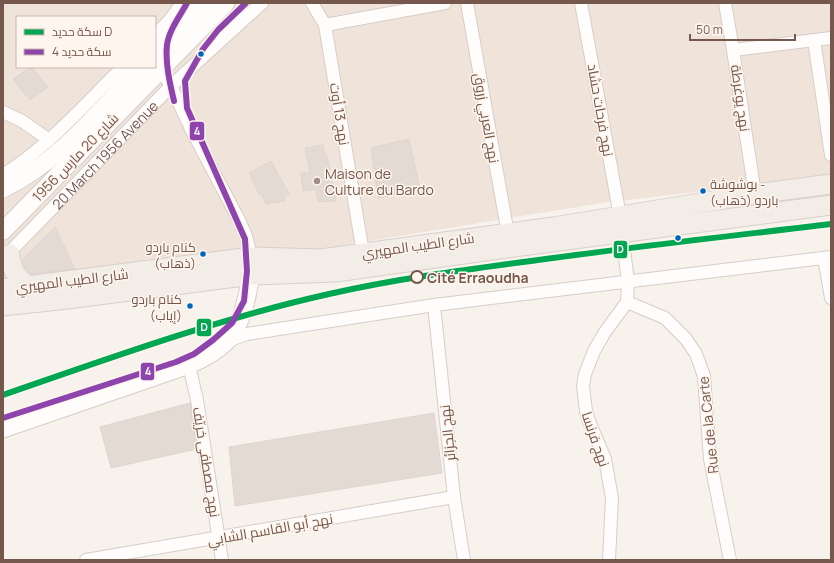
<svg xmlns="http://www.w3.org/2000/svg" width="834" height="563" font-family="Manrope,Cairo,sans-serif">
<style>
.residential{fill:#f0e4da;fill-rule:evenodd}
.building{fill:#e3dad4;stroke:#e0d5ce}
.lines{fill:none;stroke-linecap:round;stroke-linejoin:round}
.street-casing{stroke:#d6cdc8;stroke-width:14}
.secondary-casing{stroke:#d6cdc8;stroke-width:19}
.primary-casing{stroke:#d8cfca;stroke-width:21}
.street{stroke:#fefdfc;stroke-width:12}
.secondary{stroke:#fefdfc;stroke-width:17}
.primary{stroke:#f2ede6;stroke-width:19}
.rail-1-casing{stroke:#fef6ee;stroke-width:9}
.rail-2-casing{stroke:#fef6ee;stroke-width:9}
.rail-1{stroke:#00a651;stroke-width:6}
.rail-2{stroke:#8e44ad;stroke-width:6}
.bus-dot{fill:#0065bd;stroke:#fef6ee;stroke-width:1.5}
.poi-dot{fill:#a28d84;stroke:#fef6ee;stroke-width:1.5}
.stop-dot{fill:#fef6ee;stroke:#75574c;stroke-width:2}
.labels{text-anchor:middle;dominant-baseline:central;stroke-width:3;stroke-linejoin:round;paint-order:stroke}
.bus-label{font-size:13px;fill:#75574c;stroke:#fef6ee;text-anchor:end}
.street-label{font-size:14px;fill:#75574c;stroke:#fef6ee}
.poi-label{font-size:14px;fill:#75574c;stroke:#fef6ee;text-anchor:start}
.stop-label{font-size:14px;font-weight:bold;fill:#75574c;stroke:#fef6ee;text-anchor:start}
.line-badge{stroke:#fef6ee;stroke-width:1.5}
.badge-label{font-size:11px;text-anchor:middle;font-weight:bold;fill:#fff}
</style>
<rect width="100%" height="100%" fill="#f7f2ec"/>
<path class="residential" d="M3,3h828v173l-229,27 -356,58 -243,27zM17,17h138v50h-138z"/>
<g class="building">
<path d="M31,67l17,20 -18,13 -17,-21z"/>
<path d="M409,139l11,50 -42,9 -7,-50z"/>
<path d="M323,145l1,7 3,4 9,45 -18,1 -2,-13 -13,2 -2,-18h9l-5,-25z"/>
<path d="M271,161l18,33 -5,1 1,6 -19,3 -4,-9 -3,-1 -10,-21z"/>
<path d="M55,227l20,42 -44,5 -6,-7 -2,-5v-3z"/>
<path d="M190,403l7,46 -86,19 -11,-41z"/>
<path d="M434,413l8,60 -207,33 -6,-59z"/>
</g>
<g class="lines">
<defs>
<g id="street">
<path d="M312,3l13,22 38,228"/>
<path d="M467,3l41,231"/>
<path d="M581,3l39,213 8,66 -1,20 -22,30 -11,19 -9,23 -2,12 3,25 3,10 16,38 7,39 -3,62"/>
<path d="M725,3l8,47 22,144"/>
<path d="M325,25l120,-22"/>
<path d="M155,35l14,-14 13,-18"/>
<path d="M814,40l17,115"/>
<path d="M733,50l98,-12"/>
<path d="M155,60l16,26 21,45 48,91 6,14 5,21"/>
<path d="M3,112l19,9 27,19"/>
<path d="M3,175c46,-29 81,-70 120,-108"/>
<path id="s1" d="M5,257l166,-171 91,-83"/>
<path d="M824,258l7,40"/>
<path d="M627,302l38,16 21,21 10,15 8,22 6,83 20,101"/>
<path d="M434,305l20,192 10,63"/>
<path d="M227,341l20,-7 187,-29 397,-48"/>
<path d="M189,365l8,35 25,160"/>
<path d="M86,560l368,-63"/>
</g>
<g id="secondary">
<path d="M155,53l49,-50"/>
<path d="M3,189c55,-26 97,-79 139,-122"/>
<path d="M3,231l223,-228"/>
<path d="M3,429l186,-64c14,-6 27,-13 37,-23 17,-17 25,-56 25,-80"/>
</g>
<g id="primary">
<path d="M10,254c1,14 7,26 20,32"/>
<path d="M3,289l248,-32 70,2 232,-32 202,-33 76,-10"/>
<path d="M3,306l65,-7 183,-24 85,-3 156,-22 339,-45"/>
</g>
</defs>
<use href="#street" class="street-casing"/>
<use href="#secondary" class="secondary-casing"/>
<use href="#primary" class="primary-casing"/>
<use href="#street" class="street"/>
<use href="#secondary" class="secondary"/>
<use href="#primary" class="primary"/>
<defs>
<path id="rail-1" d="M3,395c107,-37 214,-76 326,-101 66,-15 134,-24 202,-33 100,-14 200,-25 300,-37"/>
<g id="rail-2">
<path d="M174,101c-4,-17 -9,-38 -7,-56 2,-15 13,-29 20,-42"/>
<path d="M3,418l173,-56 18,-8 19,-14 19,-17 12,-22 3,-30 -2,-32 -58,-131 -2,-27 18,-32 15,-19 28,-27"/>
</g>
</defs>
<use href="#rail-1" class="rail-1-casing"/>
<use href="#rail-2" class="rail-2-casing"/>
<use href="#rail-1" class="rail-1"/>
<use href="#rail-2" class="rail-2"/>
</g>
<g class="bus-dot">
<circle cx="201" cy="54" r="3.5"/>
<circle cx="703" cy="191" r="3.5"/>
<circle cx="678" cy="238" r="3.5"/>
<circle cx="203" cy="254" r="3.5"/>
<circle cx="190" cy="306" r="3.5"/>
</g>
<circle class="poi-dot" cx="317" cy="181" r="4"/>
<circle class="stop-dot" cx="417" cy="277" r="6"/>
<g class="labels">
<g class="bus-label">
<text x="710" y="184" text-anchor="start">بوشوشة -<tspan x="710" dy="16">باردو (ذهاب)</tspan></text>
<text x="196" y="247">كنام باردو<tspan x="196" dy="16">(ذهاب)</tspan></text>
<text x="182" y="299">كنام باردو<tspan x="182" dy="16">(إياب)</tspan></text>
</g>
<g class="street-label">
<text transform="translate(741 98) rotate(82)">نهج يوغرطة</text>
<text transform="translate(601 110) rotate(80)">نهج فرحات حشاد</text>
<text transform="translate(340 114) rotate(81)">نهج 13 أوت</text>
<text transform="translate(487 118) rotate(80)">نهج العربي زروق</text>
<text stroke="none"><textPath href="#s1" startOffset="143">20 March 1956 Avenue</textPath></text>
<text transform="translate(75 157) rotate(-46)">شارع 20 مارس 1956</text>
<text transform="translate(418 245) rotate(-8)">شارع الطيب المهيري</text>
<text transform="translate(72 280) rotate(-7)">شارع الطيب المهيري</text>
<text transform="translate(708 425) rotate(-96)">Rue de la Carte</text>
<text transform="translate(447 433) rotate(-96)">نهج الجزائر</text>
<text transform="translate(596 439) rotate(71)">نهج فرنسا</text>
<text transform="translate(207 462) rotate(81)">نهج مصطفى خريّف</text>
<text transform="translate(270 529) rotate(-10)">نهج أبو القاسم الشابي</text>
</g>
<g class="poi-label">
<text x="325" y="173">Maison de<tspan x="325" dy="16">Culture du Bardo</tspan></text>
</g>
<g class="stop-label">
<text x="427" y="277">Cité Erraoudha</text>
</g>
</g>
<g class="line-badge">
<rect x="189" y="121" width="16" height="20" rx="4" fill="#8e44ad"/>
<rect x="613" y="240" width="15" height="19" rx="4" fill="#00a651"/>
<rect x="196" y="318" width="16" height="19" rx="4" fill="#00a651"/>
<rect x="140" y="362" width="15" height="19" rx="4" fill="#8e44ad"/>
</g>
<g class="badge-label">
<text x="197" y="135">4</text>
<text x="620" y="253">D</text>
<text x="204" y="331">D</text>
<text x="148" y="375">4</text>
</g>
<rect width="834" height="563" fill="none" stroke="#75574c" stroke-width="8"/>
<rect x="16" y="16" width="140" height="52" fill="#fef6ee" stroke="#c7b6ad"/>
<rect x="24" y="29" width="20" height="6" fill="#00a651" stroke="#c7b6ad"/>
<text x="52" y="36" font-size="12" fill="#75574c">سكة حديد D</text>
<rect x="24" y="49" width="20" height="6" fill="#8e44ad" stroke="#c7b6ad"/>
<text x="52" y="56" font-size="12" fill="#75574c">سكة حديد 4</text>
<path d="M690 34v6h105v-6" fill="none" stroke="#75574c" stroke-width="2"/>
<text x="696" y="34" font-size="12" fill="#75574c" stroke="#fef6ee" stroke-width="3" paint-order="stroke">50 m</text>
</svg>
